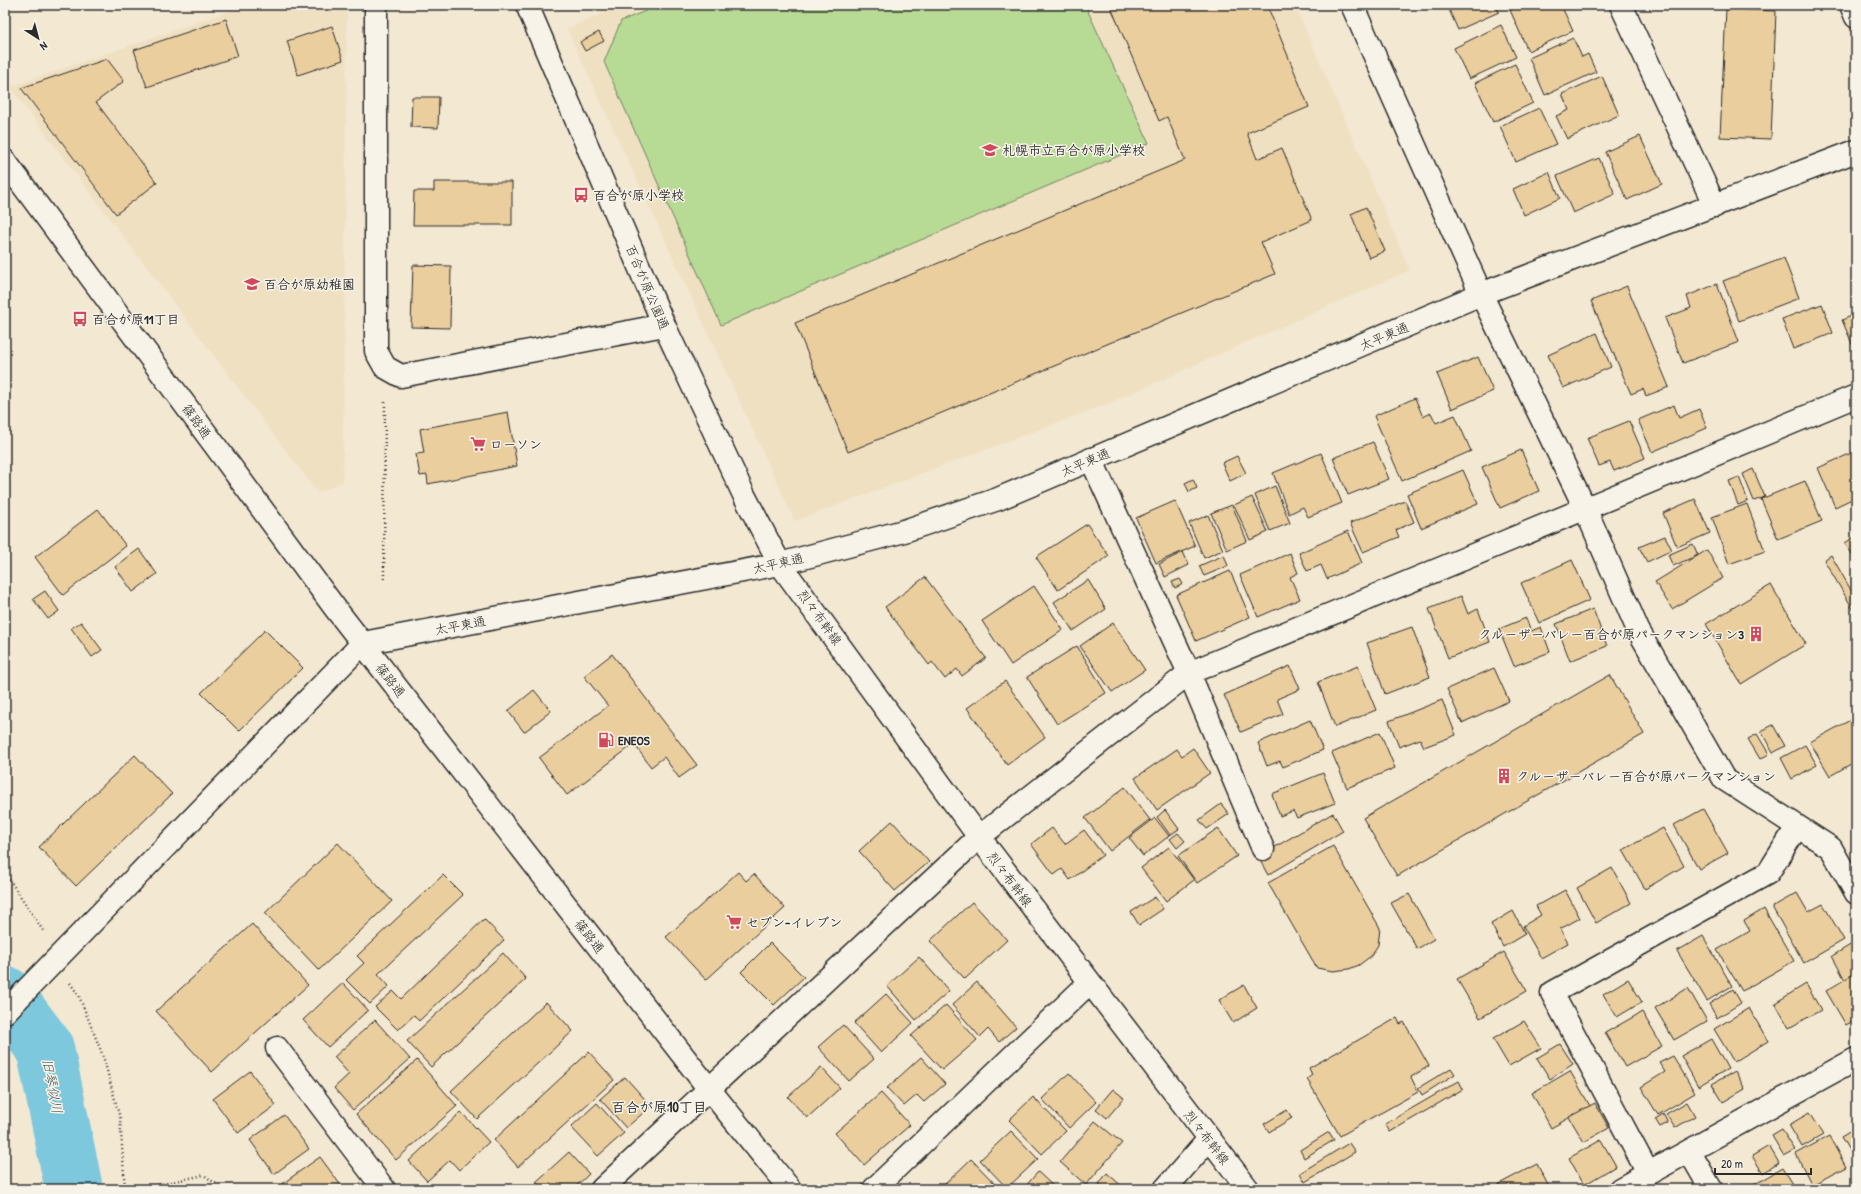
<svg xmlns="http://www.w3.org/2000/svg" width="1861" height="1194" font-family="'Patrick Hand','Klee One',sans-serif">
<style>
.built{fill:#f0e0c2}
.green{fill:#b7da95;stroke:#718260}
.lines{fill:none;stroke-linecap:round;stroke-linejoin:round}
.river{stroke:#7ec8de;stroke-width:58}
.building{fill:#eace9e;stroke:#2b2b2b}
.minor-casing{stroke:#2b2b2b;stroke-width:25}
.path{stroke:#2b2b2b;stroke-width:2.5;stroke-dasharray:1 3;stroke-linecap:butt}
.minor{stroke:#f7f3e8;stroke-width:22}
.labels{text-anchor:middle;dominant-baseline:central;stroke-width:3;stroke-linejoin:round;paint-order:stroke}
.poi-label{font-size:13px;font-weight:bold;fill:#2b2b2b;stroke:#f7f3e8;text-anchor:start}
.street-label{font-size:13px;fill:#2b2b2b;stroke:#f7f3e8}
.water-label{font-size:14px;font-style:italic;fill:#445a61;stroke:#f7f3e8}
.neighbourhood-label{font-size:14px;font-weight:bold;fill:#2b2b2b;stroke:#f7f3e8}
</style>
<rect width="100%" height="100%" fill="#f3e8d2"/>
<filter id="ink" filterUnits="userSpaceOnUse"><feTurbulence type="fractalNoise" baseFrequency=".025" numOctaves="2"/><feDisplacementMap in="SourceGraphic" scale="8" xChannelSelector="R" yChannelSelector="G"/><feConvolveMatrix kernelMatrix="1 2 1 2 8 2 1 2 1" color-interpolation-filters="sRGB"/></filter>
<g filter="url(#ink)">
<g class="built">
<path d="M247,5h100l-4,477 -25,11 -308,-406z"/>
<path d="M623,5h672l115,265 -303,134 -312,117 -228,-492z"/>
</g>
<path class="green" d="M660,5h425l64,138 -428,182 -117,-263 17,-41z"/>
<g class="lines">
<path class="river" d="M5,995l40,53 29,141"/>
</g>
<g class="building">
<path d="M1110,5h157l42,102 -62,26 10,26 25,-11 30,72 -51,22 14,32 -427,178 -53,-129 390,-163 -18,-43 -8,4z"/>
<path d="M1447,5h49l3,7 -41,18z"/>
<path d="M1522,5h39l12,26 -45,20 -18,-41z"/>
<path d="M1726,9l50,2 -5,128 -51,-2z"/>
<path d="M226,19l12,37 -91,31 -13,-37z"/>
<path d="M1501,25l15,32 -47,22 -15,-31z"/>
<path d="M332,26l11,34 -45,15 -11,-34z"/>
<path d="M599,32l5,9 -19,10 -5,-9z"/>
<path d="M1573,38l9,19 6,-3 8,18 -51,23 -16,-37z"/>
<path d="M107,59l17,22 -28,21 61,81 -41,31 -95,-126z"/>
<path d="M1515,64l18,39 -40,19 -18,-39z"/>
<path d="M1602,76l17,39 -52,24 -11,-23 13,-6 -7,-16z"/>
<path d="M412,97h27l-1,31 -27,-1z"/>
<path d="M1539,108l17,36 -40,18 -16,-36z"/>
<path d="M1640,136l22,48 -35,16 -22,-48z"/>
<path d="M1599,158l16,36 -42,19 -16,-37z"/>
<path d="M1549,172l11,26 -36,17 -11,-26z"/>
<path d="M434,182h78v43h-99l1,-34h20z"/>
<path d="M1366,207l19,44 -16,7 -18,-44z"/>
<path d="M1784,258l15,40 -60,23 -16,-40z"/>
<path d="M413,265l38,1 -1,62 -39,-1z"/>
<path d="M1717,284l22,58 -56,21 -18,-45 26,-10 -4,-12z"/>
<path d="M1627,286l42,101 -23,9 -3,-7 -12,5 -40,-93z"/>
<path d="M1822,304l11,29 -40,16 -11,-30z"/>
<path d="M1856,314v39l-14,-33z"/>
<path d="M1597,333l14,34 -48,21 -15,-33z"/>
<path d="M1478,357l15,34 -41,18 -15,-35z"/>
<path d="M1415,398l8,19 8,-4 5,10 19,-8 16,36 -69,30 -28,-65z"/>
<path d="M1674,405l5,13 20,-9 8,19 -55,24 -14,-32z"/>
<path d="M508,412l9,54 -89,18 -1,-9 -7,1 -4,-22 8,-1 -4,-24z"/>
<path d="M1629,421l16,37 -31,13 -4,-9 -11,4 -12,-28z"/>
<path d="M1373,442l16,37 -41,16 -15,-37z"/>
<path d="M1521,450l18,41 -39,17 -18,-41z"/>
<path d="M1856,451v46l-21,10 -17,-39z"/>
<path d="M1321,453l21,50 -34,14 -5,-10 -14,7 -16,-41z"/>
<path d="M1237,456l9,17 -16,8 -8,-18z"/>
<path d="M1753,469l12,28 -11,4 -11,-27z"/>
<path d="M1463,470l15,34 -57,24 -14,-34z"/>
<path d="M1739,477l9,24 -10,4 -9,-24z"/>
<path d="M1193,479l4,9 -8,4 -4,-9z"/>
<path d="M1805,481l17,40 -44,18 -17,-40z"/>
<path d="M1275,486l15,37 -20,8 -15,-36z"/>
<path d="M1252,497l16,35 -18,8 -16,-35z"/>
<path d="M1695,499l15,34 -33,14 -14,-34z"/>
<path d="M1175,501l20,45 -39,17 -20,-45z"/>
<path d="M1405,501l9,21 -18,8 3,7 -36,15 -13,-29z"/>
<path d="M1747,504l18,47 -36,13 -17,-47z"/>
<path d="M1232,505l15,36 -20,9 -16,-37z"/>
<path d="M98,509l28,37 -63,49 -28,-38z"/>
<path d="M1208,515l15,35 -19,8 -15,-35z"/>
<path d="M1087,524l22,32 -51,34 -22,-33z"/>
<path d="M1348,531l14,32 -35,16 -6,-14 -14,6 -8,-18z"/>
<path d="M1665,536l7,14 -25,12 -8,-15z"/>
<path d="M1856,536v24l-11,-17z"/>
<path d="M1693,544l5,11 -25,11 -5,-11z"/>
<path d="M139,549l18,25 -24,18 -18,-25z"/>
<path d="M1707,550l16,28 -51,31 -17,-27z"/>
<path d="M1183,552l6,13 -24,12 -6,-13z"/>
<path d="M1290,553l8,20 -8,4 10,22 -42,18 -18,-42z"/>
<path d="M1224,555l4,11 -24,10 -5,-10z"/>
<path d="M1831,555l25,44v15l-32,-54z"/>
<path d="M1572,560l18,40 -51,23 -18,-40z"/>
<path d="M1230,571l20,46 -54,24 -20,-46z"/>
<path d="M925,577l61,81 -24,18 -5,-7 -12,10 -13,-17 -3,3 -44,-58z"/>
<path d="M1180,579l3,5 -8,4 -3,-6z"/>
<path d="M1088,580l18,29 -33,22 -19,-29z"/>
<path d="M1771,585l35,59 -65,40 -35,-60z"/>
<path d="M1034,586l29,44 -52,35 -29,-44z"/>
<path d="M45,591l14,20 -11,8 -15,-20z"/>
<path d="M1461,596l7,18 10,-5 12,33 -42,16 -19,-49z"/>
<path d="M1593,609l14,37 -37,15 -14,-37z"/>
<path d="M1526,618l5,13 10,-4 9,25 -36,14 -15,-37z"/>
<path d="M81,622l21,28 -10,7 -21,-29z"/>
<path d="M1113,623l32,47 -33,22 -32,-46z"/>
<path d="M1412,627l18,50 -45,17 -18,-51z"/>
<path d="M265,630l38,38 -64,63 -38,-38z"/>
<path d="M1077,646l29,47 -49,31 -30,-47z"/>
<path d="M612,654l85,111 -18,13 -15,-21 -13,10 -17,-23 -67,51 -28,-37 69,-52 -24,-30z"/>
<path d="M1290,666l10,23 -23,10 6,15 -42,18 -17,-37z"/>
<path d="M1358,666l18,44 -41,17 -17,-45z"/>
<path d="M1494,668l15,33 -47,22 -15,-34z"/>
<path d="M1610,675l34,59 -247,142 -34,-58z"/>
<path d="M1005,681l40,56 -38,28 -40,-57z"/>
<path d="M534,690l17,21 -27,21 -16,-21z"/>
<path d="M1442,700l14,35 -32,12 -4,-8 -21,8 -10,-26z"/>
<path d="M1856,717v44l-26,15 -20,-34z"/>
<path d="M1310,720l13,30 -40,17 -3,-6 -13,5 -9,-23z"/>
<path d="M1773,725l12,21 -12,7 -12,-22z"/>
<path d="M1380,732l15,36 -48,20 -15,-35z"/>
<path d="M1757,734l12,20 -9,5 -12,-20z"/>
<path d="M1805,745l12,20 -25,14 -11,-21z"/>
<path d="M1193,748l17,25 -53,37 -22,-32 42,-29 5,7z"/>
<path d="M135,755l37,39 -96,92 -37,-39z"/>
<path d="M1323,773l12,30 -38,15 -4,-7 -13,5 -8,-22z"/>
<path d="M1125,787l25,33 -40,31 -25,-33z"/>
<path d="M1221,804l8,10 -22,15 -8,-9z"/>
<path d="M1703,809l25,44 -29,16 -25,-44z"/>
<path d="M1165,810l14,19 -9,6 -13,-18z"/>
<path d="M1333,813l10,18 -75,44 -10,-18z"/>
<path d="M1155,818l14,18 -26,20 -14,-18z"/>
<path d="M892,821l37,41 -34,29 -36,-40z"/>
<path d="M1052,828l13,16 19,-14 19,25 -33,25 -8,-11 -8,6 -23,-31z"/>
<path d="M1218,828l19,28 -40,27 -19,-27z"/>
<path d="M1663,828l21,38 -39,23 -22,-39z"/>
<path d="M1178,833l7,8 -8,7 -7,-9z"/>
<path d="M338,843l54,58 -73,69 -54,-57z"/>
<path d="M1333,846l47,82 -2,17 -7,11 -12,9 -10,4 -16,2 -16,-3 -49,-85z"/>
<path d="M1169,847l25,33 -28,21 -25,-33z"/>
<path d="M1612,868l19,35 -35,20 -19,-35z"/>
<path d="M738,872l8,9 8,-7 31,34 -79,72 -40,-43z"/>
<path d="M443,875l20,20 -85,79 11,12 -19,18 -24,-24 18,-17 -7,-7z"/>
<path d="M1565,890l15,28 -20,11 8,14 -27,15 -18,-32 18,-11 -5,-9z"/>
<path d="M1797,893l11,19 15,-8 21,36 -40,23 -32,-56z"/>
<path d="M1409,894l25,45 -17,10 -26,-46z"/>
<path d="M1155,897l8,12 -24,16 -8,-13z"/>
<path d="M972,902l35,38 -42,39 -35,-38z"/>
<path d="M1764,909l30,52 -52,30 -25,-41 33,-19 -6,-10z"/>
<path d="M1513,911l12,23 -22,13 -12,-23z"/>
<path d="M484,919l20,21 -85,81 -5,-6 -16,15 -23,-23 18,-16 8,8z"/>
<path d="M252,924l56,61 -96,87 -56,-61z"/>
<path d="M1703,936l29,50 -25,15 -30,-50z"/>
<path d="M770,943l34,34 -30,28 -33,-33z"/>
<path d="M1852,944l4,7v22l-11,7 -13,-24z"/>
<path d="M1504,952l23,39 -47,27 -23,-39z"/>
<path d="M503,953l23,26 -95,88 -24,-26z"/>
<path d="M919,957l30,34 -33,29 -29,-34z"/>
<path d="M1852,975l4,1v43l-10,6 -20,-34z"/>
<path d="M1628,979l14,23 -25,15 -14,-23z"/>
<path d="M977,982l39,45 -17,15 -11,-13 -8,8 -28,-32z"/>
<path d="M343,983l25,27 -40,37 -25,-27z"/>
<path d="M1806,984l15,26 -32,18 -14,-25z"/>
<path d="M1244,985l13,23 -24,15 -14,-23z"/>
<path d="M1688,988l19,33 -33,19 -19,-32z"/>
<path d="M1733,989l8,14 -24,15 -8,-14z"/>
<path d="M886,994l27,29 -32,30 -27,-30z"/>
<path d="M546,1002l27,29 -96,88 -26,-28z"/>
<path d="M946,1005l31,35 -35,30 -31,-34z"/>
<path d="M1749,1008l19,33 -34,21 -20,-33z"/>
<path d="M1642,1012l20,34 -37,21 -20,-34z"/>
<path d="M1397,1018l3,6 4,-2 25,44 -18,11 7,15 -78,44 -33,-57 5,-4 -3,-7z"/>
<path d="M375,1020l35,39 -57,51 -19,-22 15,-14 -15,-17z"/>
<path d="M1524,1021l17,27 -32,18 -16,-27z"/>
<path d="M843,1025l31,34 -25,22 -31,-34z"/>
<path d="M1711,1039l17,30 -30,17 -17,-30z"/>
<path d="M1560,1044l13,20 -23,15 -13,-21z"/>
<path d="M589,1052l25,28 -96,87 -24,-27z"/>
<path d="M1673,1056l22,37 -37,22 -17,-28 24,-15 -6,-9z"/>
<path d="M921,1057l24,27 -21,18 -7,-7 -13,11 -17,-18z"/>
<path d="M417,1060l40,46 -61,54 -40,-46z"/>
<path d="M821,1067l19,21 -33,30 -19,-21z"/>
<path d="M1451,1068l4,6 -33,21 -4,-7z"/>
<path d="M250,1071l26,34 -38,28 -25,-34z"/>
<path d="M1570,1071l20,35 -39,22 -19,-35z"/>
<path d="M1735,1071l10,18 -22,13 -11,-18z"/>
<path d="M1069,1073l27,29 -27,26 -27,-29z"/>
<path d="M625,1077l26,29 -25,22 -26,-29z"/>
<path d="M1459,1081l4,8 -73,43 -5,-8z"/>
<path d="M1113,1089l11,9 -17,20 -11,-9z"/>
<path d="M881,1093l29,32 -46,40 -29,-32z"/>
<path d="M1033,1097l33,34 -24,23 -33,-34z"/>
<path d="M1687,1102l8,14 -20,12 -9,-14z"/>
<path d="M597,1103l27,30 -26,23 -27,-29z"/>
<path d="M1595,1103l14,25 -25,14 -15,-25z"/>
<path d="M1287,1110l5,8 -23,14 -5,-8z"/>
<path d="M461,1112l28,30 -30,28 -9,-10 -23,21 -18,-20z"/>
<path d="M1809,1113l14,22 -21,12 -13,-22z"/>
<path d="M1663,1114l5,9 -8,4 -5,-8z"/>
<path d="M284,1115l25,34 -35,25 -24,-34z"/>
<path d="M1095,1121l27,22 -36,42 -26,-23z"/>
<path d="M1856,1128v34l-15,-25z"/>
<path d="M1782,1130l13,20 -11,6 -12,-20z"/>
<path d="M1011,1131l27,28 -31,29 -27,-28z"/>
<path d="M1329,1132l5,8 -30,18 -4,-8z"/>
<path d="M1829,1136l17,31 -34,18 -16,-31z"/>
<path d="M1601,1140l15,26 -32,19 -15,-27z"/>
<path d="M1349,1143l6,9 -50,30 -5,-9z"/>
<path d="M1769,1146l10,17 -16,10 -11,-17z"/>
<path d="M569,1152l20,22 -16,15h-31l-6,-7z"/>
<path d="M320,1157l22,30 -2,2h-65z"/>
<path d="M971,1159l27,28 -2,2h-56z"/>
<path d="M1537,1164l13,25h-49l-2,-5z"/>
<path d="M1782,1168l13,21h-48z"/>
<path d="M1038,1172l17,16 -1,1h-31z"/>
<path d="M1107,1173l18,16h-20l-6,-5z"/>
</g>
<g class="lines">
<defs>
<g id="minor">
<path d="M376,5v346l9,16 16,9 263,-51"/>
<path d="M527,5l137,320 80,170 36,69 199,273 269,352"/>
<path d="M1621,5l94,201"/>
<path d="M1851,5l5,12"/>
<path d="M1856,151l-375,143 104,214 53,122 86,149 107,69 25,45"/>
<path d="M5,161l330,447 374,481 81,100"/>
<path d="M1091,459l98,214 74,176"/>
<path d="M5,1012l358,-369 417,-79 124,-33 94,-32 483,-205 -129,-289"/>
<path d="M277,1048l107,141"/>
<path d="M1689,1151l22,38"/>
<path d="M1648,1173l-96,-180 216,-120 29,-46"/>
<path d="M602,1189l377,-352 210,-164 667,-277"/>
<path d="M874,1189l215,-206"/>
<path d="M1165,1189l44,-50"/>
<path d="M1620,1189l236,-130"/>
</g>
</defs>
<use href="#minor" class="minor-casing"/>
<g class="path">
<path d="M384,579l1,-179"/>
<path d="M5,873l39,59"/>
<path d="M70,983l9,13 24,60 17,62 5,71"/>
<path d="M139,1189l65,-14 19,14"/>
</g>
<use href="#minor" class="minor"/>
</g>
</g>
<defs>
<symbol id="school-bare" viewBox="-9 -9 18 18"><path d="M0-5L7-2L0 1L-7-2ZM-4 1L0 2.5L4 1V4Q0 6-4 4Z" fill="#d1495b" stroke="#f7f3e8" stroke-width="2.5" paint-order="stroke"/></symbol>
<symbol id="bus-bare" viewBox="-9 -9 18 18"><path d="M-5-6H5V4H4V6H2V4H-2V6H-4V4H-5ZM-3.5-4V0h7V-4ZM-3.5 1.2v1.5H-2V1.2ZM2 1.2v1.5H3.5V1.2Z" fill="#d1495b" stroke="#f7f3e8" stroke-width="2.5" paint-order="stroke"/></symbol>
<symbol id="supermarket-bare" viewBox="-9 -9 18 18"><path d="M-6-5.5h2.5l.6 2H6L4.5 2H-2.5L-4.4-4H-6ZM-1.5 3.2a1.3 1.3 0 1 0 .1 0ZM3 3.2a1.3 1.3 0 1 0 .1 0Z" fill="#d1495b" stroke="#f7f3e8" stroke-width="2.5" paint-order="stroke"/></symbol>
<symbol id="building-bare" viewBox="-9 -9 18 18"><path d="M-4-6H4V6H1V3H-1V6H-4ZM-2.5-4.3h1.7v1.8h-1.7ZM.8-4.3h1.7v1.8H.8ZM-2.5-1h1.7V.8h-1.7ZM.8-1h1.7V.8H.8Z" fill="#d1495b" stroke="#f7f3e8" stroke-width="2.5" paint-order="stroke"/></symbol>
<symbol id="fuel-bare" viewBox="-9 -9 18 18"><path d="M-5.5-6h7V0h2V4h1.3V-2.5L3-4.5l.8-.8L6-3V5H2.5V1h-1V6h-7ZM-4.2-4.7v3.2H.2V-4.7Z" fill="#d1495b" stroke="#f7f3e8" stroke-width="2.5" paint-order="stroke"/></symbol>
</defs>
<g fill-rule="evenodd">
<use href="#school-bare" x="979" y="139" width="22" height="22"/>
<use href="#bus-bare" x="570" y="184" width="22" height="22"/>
<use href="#school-bare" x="241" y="273" width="22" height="22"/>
<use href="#bus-bare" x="69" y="308" width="22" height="22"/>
<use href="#supermarket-bare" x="467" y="433" width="22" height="22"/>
<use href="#building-bare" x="1745" y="623" width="22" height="22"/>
<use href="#fuel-bare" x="595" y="729" width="22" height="22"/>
<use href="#building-bare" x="1493" y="765" width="22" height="22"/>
<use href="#supermarket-bare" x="723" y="911" width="22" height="22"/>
</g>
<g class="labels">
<g class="poi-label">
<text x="1002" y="150">札幌市立百合が原小学校</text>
<text x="593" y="195">百合が原小学校</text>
<text x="264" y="284">百合が原幼稚園</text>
<text x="92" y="319">百合が原11丁目</text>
<text x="490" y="444">ローソン</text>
<text x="1744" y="634" text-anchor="end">クルーザーバレー百合が原パークマンション3</text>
<text x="618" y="740">ENEOS</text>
<text x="1516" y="776">クルーザーバレー百合が原パークマンション</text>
<text x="746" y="922">セブン-イレブン</text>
</g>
<g class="street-label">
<text transform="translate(648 287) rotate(67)">百合が原公園通</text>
<text transform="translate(1384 336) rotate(-23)">太平東通</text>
<text transform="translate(197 421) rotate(54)">篠路通</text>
<text transform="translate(1085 462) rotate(-23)">太平東通</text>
<text transform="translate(778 563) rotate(-13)">太平東通</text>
<text transform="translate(820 617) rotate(54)">烈々布幹線</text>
<text transform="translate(460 625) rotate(-11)">太平東通</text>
<text transform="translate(391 680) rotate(52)">篠路通</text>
<text transform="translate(1010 879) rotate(53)">烈々布幹線</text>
<text transform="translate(590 936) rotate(52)">篠路通</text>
<text transform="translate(1207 1137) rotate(52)">烈々布幹線</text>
</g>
<g class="water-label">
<text transform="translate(53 1086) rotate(79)">旧琴似川</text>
</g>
<g class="neighbourhood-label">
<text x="659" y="1106">百合が原10丁目</text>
</g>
</g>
<rect width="1861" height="1194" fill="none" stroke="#f7f3e8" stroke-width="20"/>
<rect x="10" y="10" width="1841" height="1174" fill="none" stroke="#2b2b2b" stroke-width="1.5" filter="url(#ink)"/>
<g transform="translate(38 38) rotate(144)" stroke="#f7f3e8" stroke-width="3" paint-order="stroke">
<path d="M0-3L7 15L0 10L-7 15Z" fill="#2b2b2b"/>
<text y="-6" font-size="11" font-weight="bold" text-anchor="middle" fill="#2b2b2b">N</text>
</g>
<path d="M1715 1168v6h96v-6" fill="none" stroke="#2b2b2b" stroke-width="2"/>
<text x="1721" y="1168" font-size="12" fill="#2b2b2b" stroke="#f7f3e8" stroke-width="3" paint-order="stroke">20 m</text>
</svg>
